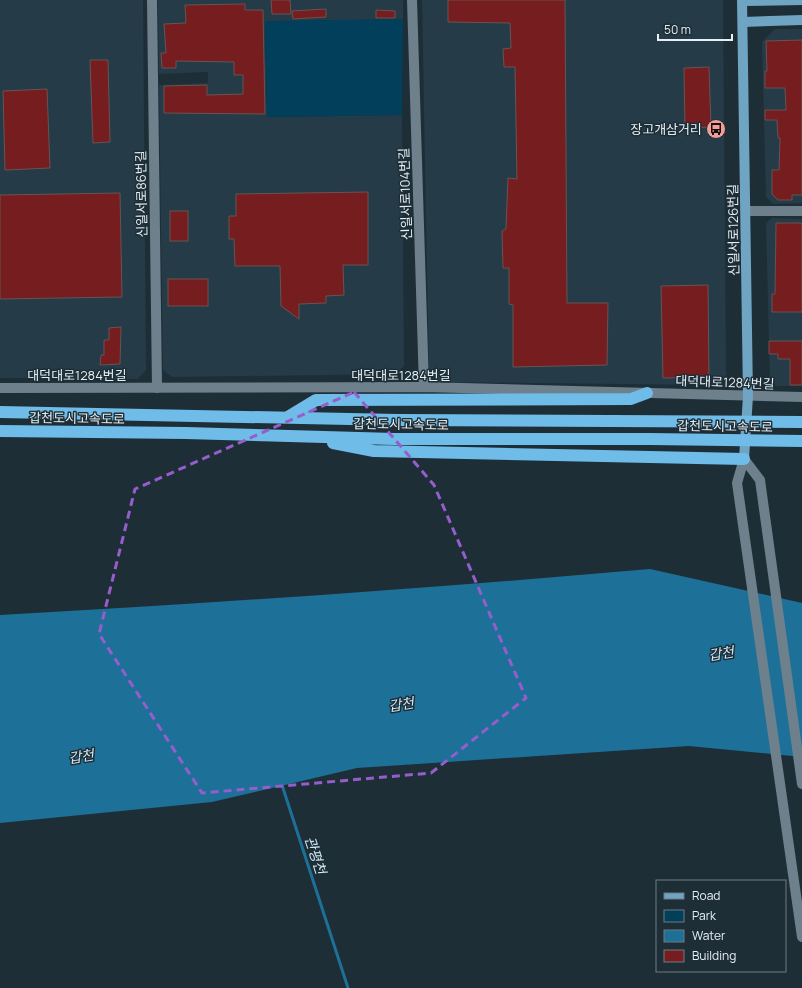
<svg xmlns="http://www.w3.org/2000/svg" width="802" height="988" font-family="Manrope,'Noto Sans KR',sans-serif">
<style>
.built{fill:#253b48}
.green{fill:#013f5a}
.water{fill:#1d7098}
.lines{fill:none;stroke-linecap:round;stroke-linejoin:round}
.stream{stroke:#1d7098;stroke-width:3}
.building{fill:#761d1f;stroke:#685453}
.minor{stroke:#6e808b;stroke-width:10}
.major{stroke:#6fa4c3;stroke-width:10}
.highway{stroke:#6fbce8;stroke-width:12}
.marked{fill:none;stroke:#965dcc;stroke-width:3;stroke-dasharray:8 5;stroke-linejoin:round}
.labels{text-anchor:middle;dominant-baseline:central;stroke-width:3;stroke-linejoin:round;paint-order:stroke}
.poi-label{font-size:13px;fill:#e6eff5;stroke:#1e2e37;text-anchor:end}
.street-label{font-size:13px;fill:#e6eff5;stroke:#1e2e37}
.water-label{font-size:14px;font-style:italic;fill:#d1e8f5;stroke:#1e2e37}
</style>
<rect width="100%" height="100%" fill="#1e2e37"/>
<g class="built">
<path d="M0,0h143l3,370 -8,9 -138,-1z"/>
<path d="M158,0h245v19l-138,3 2,95 135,-2 2,251 -9,8 -223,3 -9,-7 -4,-285 49,-2v-11l-49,2z"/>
<path d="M422,0h301l3,375 -8,10 -281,-3 -8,-8z"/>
<path d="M775,29h27v174l-29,1 -7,-7 -4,-155z"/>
<path d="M772,218l30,1v167h-26l-6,-5 -4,-158z"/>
</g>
<path class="green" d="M403,19l-1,96 -135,2 -2,-96z"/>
<path class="water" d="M650,569l152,34v154l-113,-11 -332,22 -145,34 -212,21v-208c217,-12 433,-27 650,-46z"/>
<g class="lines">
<path class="stream" d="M281,782l67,206"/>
</g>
<g class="building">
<path d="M271,0h19l1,14h-19z"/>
<path d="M448,0h117l2,303h41l-1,62 -94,2v-62l-4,-1v-36h-6l-1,-37 4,-2 2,-51 9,1 -2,-112h-11l-1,-18 8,-1 -1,-25 -62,-1z"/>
<path d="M245,4v6h18l2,104 -101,-1v-27l43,-1v10l36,-1v-19h-9v-13l-58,-1v7h-14l-1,-15h5l-2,-29 22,-1 -1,-18z"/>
<path d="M326,9v8l-33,2 -1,-8z"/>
<path d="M376,10l19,1v7h-19z"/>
<path d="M802,40v155h-10v5h-14l-6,-6v-24h7l1,-32h-2l-1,-18h-12v-10h21l-1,-22h-20v-17h2l-1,-30z"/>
<path d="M90,60h18l2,82 -17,1z"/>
<path d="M709,67l2,60 -26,1 -1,-60z"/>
<path d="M47,89l3,79 -45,2 -2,-79z"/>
<path d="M368,192v73h-25l1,30 -18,1v7l-27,1v15l-18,-13 -1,-40h-45l-1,-27h-5v-23h7v-22z"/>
<path d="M120,193l2,104 -122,2v-104z"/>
<rect x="170" y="211" width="18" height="30"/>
<path d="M776,223h26v89h-30v-18h3z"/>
<rect x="168" y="279" width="40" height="27"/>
<path d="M708,285l1,92 -46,1 -2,-92z"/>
<path d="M121,327l-1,37 -20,1 1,-10h3v-15h5v-12z"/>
<path d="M769,341h33v44h-12v-26h-12v-5h-9z"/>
</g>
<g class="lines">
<g class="minor">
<path d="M152,0l5,388"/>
<path d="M412,0l12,387"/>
<path d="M746,211h56"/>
<path d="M0,388l424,-1 378,10"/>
<path d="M744,459l-7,24 65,454"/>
<path d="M744,459l16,21 42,304"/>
</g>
<g class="major">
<path d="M742,0l6,396 -4,63"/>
<path d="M742,1l60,-1"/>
<path d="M743,22l59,-2"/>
</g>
<g class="highway">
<path d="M0,412l397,8 405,2"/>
<path d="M288,417l28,-17 315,-1 16,-6"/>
<path d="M0,431l186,2 208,6h256l152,2"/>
<path d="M333,443l41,8 370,8"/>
</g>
</g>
<path class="marked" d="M354,392l80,93 92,213 -95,75 -229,20 -103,-159 36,-145z"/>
<defs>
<symbol id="bus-disc" viewBox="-11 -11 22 22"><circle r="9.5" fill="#f59c96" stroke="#1e2e37"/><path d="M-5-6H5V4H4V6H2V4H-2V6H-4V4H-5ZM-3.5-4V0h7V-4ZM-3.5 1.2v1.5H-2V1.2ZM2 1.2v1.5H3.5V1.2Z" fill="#111"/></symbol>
</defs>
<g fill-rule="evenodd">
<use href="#bus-disc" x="705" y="118" width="22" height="22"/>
</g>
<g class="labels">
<g class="poi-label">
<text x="702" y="129">장고개삼거리</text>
</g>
<g class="street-label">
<text transform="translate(141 194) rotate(-91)">신일서로86번길</text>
<text transform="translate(405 194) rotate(-92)">신일서로104번길</text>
<text transform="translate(733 230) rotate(-91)">신일서로126번길</text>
<text x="77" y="375">대덕대로1284번길</text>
<text x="401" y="375">대덕대로1284번길</text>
<text transform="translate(725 382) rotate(2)">대덕대로1284번길</text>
<text transform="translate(77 418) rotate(1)">갑천도시고속도로</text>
<text transform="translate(401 424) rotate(1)">갑천도시고속도로</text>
<text transform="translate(725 426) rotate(1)">갑천도시고속도로</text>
</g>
<g class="water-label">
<text transform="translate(721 653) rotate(-9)">갑천</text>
<text transform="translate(401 704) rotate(-9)">갑천</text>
<text transform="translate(81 756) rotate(-9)">갑천</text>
<text transform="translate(316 855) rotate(72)">관평천</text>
</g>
</g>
<rect x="656" y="880" width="130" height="92" fill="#1e2e37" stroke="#6e7b83"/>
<rect x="664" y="893" width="20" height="6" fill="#6fa4c3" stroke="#6e7b83"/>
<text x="692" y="900" font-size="12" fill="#e6eff5">Road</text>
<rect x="664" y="910" width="20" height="12" fill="#013f5a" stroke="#6e7b83"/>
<text x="692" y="920" font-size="12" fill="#e6eff5">Park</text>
<rect x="664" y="930" width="20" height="12" fill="#1d7098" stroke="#6e7b83"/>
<text x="692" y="940" font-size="12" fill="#e6eff5">Water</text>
<rect x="664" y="950" width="20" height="12" fill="#761d1f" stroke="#6e7b83"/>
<text x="692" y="960" font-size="12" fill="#e6eff5">Building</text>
<path d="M658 34v6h74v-6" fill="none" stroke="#e6eff5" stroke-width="2"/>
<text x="664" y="34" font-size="12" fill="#e6eff5" stroke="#1e2e37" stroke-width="3" paint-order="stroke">50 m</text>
</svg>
